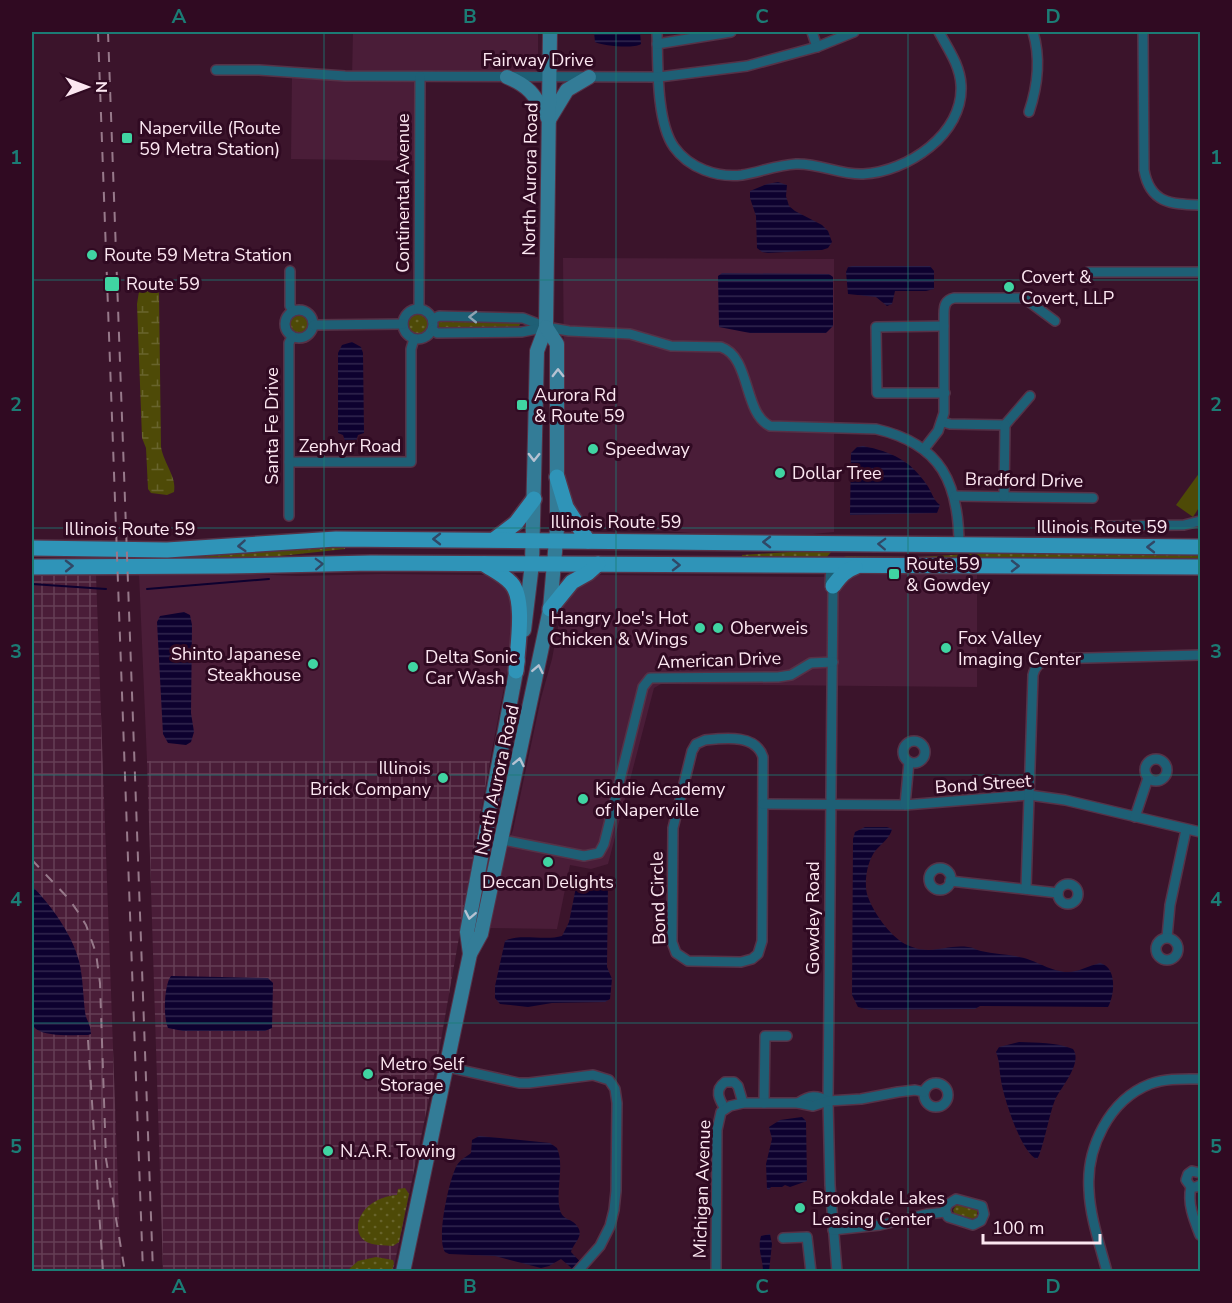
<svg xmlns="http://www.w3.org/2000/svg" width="1232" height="1303" font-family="'Nunito Sans',sans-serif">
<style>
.built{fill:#4a1d38}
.industrial{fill:url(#industrial-grid)}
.grass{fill:url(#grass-dots)}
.wetland{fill:url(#wetland-marsh)}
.park{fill:#4e4a07}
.water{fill:url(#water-rules)}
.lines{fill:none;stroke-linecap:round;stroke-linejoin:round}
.stream{stroke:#0d012f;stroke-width:2}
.street-casing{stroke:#563247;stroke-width:12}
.secondary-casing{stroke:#563247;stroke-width:16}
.primary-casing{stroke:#563247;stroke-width:18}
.street{stroke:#1e5f75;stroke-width:9}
.secondary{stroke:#337c97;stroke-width:14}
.primary{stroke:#2f94b8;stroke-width:15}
.rail{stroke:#97798a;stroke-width:2;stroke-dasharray:10 10;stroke-linecap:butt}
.oneway{stroke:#8da3b3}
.oneway2{stroke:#b6c2d2}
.oneway3{stroke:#304866}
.grid{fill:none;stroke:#1b7c75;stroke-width:1.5;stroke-opacity:0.55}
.poi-dot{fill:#40d4a2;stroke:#300a22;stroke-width:2}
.labels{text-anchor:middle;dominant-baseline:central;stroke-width:6;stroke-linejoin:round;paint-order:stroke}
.street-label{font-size:18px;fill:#fce7f1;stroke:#300a22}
.poi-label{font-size:18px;fill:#fce7f1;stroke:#300a22;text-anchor:start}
.neatline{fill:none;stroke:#1b7c75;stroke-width:2}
.grid-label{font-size:20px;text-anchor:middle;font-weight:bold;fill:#1b7c75}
</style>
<defs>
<pattern id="industrial-grid" width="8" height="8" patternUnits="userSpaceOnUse" patternTransform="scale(1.5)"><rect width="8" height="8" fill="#4a1d38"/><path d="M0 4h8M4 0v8" fill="none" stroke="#653e55"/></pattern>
<pattern id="grass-dots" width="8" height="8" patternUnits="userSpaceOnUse" patternTransform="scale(1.5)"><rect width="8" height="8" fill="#4e4a07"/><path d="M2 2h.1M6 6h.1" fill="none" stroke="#68642c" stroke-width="1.8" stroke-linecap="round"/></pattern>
<pattern id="wetland-marsh" width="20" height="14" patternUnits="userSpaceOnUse" patternTransform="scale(1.5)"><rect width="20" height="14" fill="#4e4a07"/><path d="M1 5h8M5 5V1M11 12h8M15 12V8" fill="none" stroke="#68642c"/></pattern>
<pattern id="water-rules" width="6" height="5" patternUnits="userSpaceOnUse" patternTransform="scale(1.5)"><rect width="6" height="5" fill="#0d012f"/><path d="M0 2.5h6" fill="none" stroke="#31264e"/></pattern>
</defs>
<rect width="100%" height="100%" fill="#3b142b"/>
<g class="built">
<path d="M353,32h185v24l-3,18 -112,-1 -2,88 -130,-2 1,-85 60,3z"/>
<path d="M563,258l271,1v273l-21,2h-109l-52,-4 -56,-1 -19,-10 -12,-31z"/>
<path d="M977,572v115l-316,-3 -7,4 -46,176 -17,5 -21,-4 -13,64 -70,-1 17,-74 9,-24 28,-132 11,-39 11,-59 3,-7 27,-17 7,-1 219,2 37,-2z"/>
<path d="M139,573h87l72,3 84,-2 108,1 23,17v48l-23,121h-343z"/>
</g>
<g class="industrial">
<path d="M32,573l64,2 25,696 -89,1z"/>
<path d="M147,761h343l-51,290 -46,220h-230z"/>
</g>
<g class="grass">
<circle cx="419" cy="325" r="12"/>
<circle cx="299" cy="323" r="10"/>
<path d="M438,319l81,3 1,3 -3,2 -78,2z"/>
<path d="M320,547h25v2l-83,9 -89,2v-3l37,-1z"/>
<path d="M821,550l11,1 -6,7h-84v-3z"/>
<path d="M986,553l214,2v4l-358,-1 4,-2 73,1z"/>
<path d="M405,1188l4,6 -10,48 -6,4c-8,-1 -21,0 -28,-5 -4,-3 -6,-6 -7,-12 -1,-20 20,-33 39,-34l1,-6z"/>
<path d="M957,1204l20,5v8l-4,2 -18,-4 -2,-5z"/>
<path d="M376,1257l17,3 1,3 -2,8h-45l11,-10z"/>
</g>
<path class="wetland" d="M144,279l12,3 3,12 2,153c3,17 16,30 13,45l-7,3 -16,-2 -3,-4 -2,-41 -4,-10 -5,-134 3,-19z"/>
<path class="park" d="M1200,472v34l-7,11 -17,-12z"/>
<g class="water">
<path d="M594,32h46l1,12c-8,5 -38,2 -46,-2z"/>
<path d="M778,182l9,3 -1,11 3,10 6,5 27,14 6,6 4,11 -4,6 -6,2 -54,3 -6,-1 -5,-4 -1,-32 -6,-18v-7l17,-7z"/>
<path d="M852,266h78l4,5v18l-8,2h-31l-3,13 -5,2 -11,-9 -28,-3 -2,-22 2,-5z"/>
<path d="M722,273l107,1 4,3v49l-7,7h-76l-31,-6 -1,-51z"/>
<path d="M352,342l9,5 2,6 1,80 -6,2 -2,6h-11l-2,-6 -5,-2v-80l4,-8z"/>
<path d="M863,446c29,6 47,14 64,39 5,7 6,15 13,20l-3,8 -87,2 1,-62 6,-6z"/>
<path d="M184,612l6,3 2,10 -1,88 3,19 -3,10 -5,3 -18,-2 -5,-9 -6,-112 3,-6z"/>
<path d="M865,827h22l5,2c-2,9 -10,14 -16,21 -9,11 -12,31 -9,44 5,17 23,42 38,50 26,13 39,0 63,3 5,0 8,3 13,4 16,4 34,3 49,9 11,4 23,11 35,12 12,1 23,-6 35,-9 17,4 15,31 8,44l-128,-1 -5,3 -106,1 -11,-3 -6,-12 1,-156 2,-7z"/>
<path d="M588,876h16l4,4 -1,87 5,12 -2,20 -5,3 -53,1 -24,4 -28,-3 -5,-6v-12l10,-45c13,-8 40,0 57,-5l7,-14 8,-40 3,-4z"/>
<path d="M32,886c19,19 40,48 47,75 4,17 4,33 6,51 1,8 6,13 6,22l-3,1c-13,0 -42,2 -52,-6 -4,-3 -4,-10 -4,-14z"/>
<path d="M171,976l97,2 5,5 -1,45 -7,3h-82l-15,-3c-5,-11 -4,-43 3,-52z"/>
<path d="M1019,1042c18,1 37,0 54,7 10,14 -12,38 -18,51 -5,11 -13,54 -18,59 -15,-4 -34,-63 -36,-79 -2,-10 -1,-18 -5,-28l3,-5z"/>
<path d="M802,1117l4,4 1,60 -17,6 -5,-2 -3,2h-11l-2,3 -2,-1 -1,-25 6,-25 -3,-12 11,-7z"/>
<path d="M479,1136l71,7 7,5c8,19 -2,42 3,62 3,11 12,8 17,16 8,10 -4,17 -6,26l18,19h-14l-14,-12 -12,7 -8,2 -46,-12 -46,-2 -4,-2c-9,-13 4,-73 12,-87 4,-6 9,-8 14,-12l1,-13z"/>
<path d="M770,1234l2,10 -3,27h-6c0,-12 -6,-22 -2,-35z"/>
</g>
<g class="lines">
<g class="stream">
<path d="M32,584l74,5"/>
<path d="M147,589l122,-10"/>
</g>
<defs>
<g id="street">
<path d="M657,32c1,31 -1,90 17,115 15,21 43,31 68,28 18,-3 35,-10 54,-11 23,-1 44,11 67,10 44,-2 101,-40 98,-89 -1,-20 -13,-36 -22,-53"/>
<path d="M812,32l5,15"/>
<path d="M1143,32l1,138c6,34 28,34 56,35"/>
<path d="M657,44l74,-12"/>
<path d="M216,70h43l86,6 314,1 88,-11 70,-19 37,-15"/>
<path d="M1029,112c9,-27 12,-53 4,-80"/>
<path d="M290,271v35l3,5"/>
<path d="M1088,272h112"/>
<circle cx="418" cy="324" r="15"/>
<path d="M419,309l1,-232"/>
<circle cx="299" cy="324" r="14"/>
<path d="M433,319l6,-3 84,2 23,9 23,4 61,3 41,12 50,1c30,10 22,66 49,79l106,3c66,15 83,55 83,117"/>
<path d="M314,325l89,-1"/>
<path d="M944,326l-68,1 1,66h68"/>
<path d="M433,330l4,3 85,-1 24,-5"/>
<path d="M943,422l7,2 55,1 25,-29"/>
<path d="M924,449l14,-18 6,-18v-99c0,-8 1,-14 10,-16h70l31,23"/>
<path d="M289,462h122v-113l3,-10"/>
<path d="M955,496l138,2"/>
<path d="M1004,496l1,-71"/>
<path d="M289,516v-173l3,-6"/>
<path d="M1104,526l80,-1 16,-4"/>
<path d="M831,566l-1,17 3,3 -5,515 2,84 7,87"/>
<path d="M705,740c20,-2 51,-6 58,17l-1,184 -4,13 -6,5 -11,3 -53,-1 -12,-8 -4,-11 1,-114 19,-77 4,-7z"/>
<circle cx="914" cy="752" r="11"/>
<circle cx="1156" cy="770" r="11"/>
<path d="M763,804l142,1 124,-10 36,5 135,32"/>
<path d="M905,805l4,-43"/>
<path d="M1135,817l13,-39"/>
<path d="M503,840l81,16 15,-3 5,-9 39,-157 7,-9 128,-1 13,-2 20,-12 22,-1"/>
<circle cx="940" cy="879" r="11"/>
<path d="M950,881l108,12"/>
<circle cx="1068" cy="894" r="10"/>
<path d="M1026,889l7,-214c2,-9 8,-14 17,-16l150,-4"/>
<path d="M1167,937l3,-32 16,-75"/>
<circle cx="1167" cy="949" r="11"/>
<path d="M447,1067l72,16h10l64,-8 16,5 6,9 2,14 -1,88 -2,19 -4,16 -10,20 -23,26"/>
<circle cx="936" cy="1095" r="12"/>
<path d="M764,1103l1,-67h22"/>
<path d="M798,1103c12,-8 19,-8 30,-2"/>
<path d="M725,1109c-6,-10 -11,-19 0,-27h9l4,4 5,17"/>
<path d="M1200,1173l-8,-2 -4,3 -2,6 5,7h5l4,-2"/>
<path d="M1191,1187c-4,16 3,33 9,48"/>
<path d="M956,1199l26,7 2,8 -3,7 -8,4 -25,-8 -3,-7 3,-6z"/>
<path d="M833,1230l47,-5 47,-11 19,-2"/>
<path d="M783,1238l24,-1 4,35"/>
<path d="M716,1272l1,-142 4,-18 9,-6 13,-3h55l15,3 15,-5 33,-2 37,-7 17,-2 9,2"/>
<path d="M1107,1272c-7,-27 -17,-55 -18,-82 -3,-42 20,-90 61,-106 16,-6 34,-5 50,-5"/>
</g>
<g id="secondary">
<path d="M507,77c26,11 28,20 42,43"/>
<path d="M550,118l17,-28 22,-13"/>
<path d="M524,630l8,-66 5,-213 9,-24 4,-295"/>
<path d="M470,954l-3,-22 51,-271"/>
<path d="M403,1272l67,-318 11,-20 69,-325 7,-80v-185l-11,-17"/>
</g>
<g id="primary">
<path d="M557,477l9,30 22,34"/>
<path d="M495,539l21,-16 18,-24"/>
<path d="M32,548l135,2 169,-11 864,8"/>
<path d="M484,564c9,6 20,11 27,19 15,16 6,66 5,88"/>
<path d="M32,567l195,-1 144,-3 829,4"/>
<path d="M833,586c7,-9 11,-15 22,-19"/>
<path d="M550,609l22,-27 16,-9 10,-9"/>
</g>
</defs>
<use href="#street" class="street-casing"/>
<use href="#secondary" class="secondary-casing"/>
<use href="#primary" class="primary-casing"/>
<use href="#street" class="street"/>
<use href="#secondary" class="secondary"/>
<use href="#primary" class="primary"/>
<g class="rail">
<path d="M98,32l45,1240"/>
<path d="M108,32l45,1240"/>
<path d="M32,860l37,39 9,13 8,13 10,28 4,30 6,176 19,113"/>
<path d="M88,1040l15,232"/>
</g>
</g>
<defs><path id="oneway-chevron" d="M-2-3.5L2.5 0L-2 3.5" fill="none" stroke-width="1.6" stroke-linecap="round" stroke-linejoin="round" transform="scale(1.5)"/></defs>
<use class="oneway" href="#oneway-chevron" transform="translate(473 317) rotate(-179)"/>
<g class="oneway2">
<use href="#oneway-chevron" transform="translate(558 373) rotate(-90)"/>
<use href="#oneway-chevron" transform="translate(534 457) rotate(91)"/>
<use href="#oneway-chevron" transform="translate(538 669) rotate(-79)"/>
<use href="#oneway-chevron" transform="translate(519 762) rotate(-78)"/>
<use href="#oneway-chevron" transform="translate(470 915) rotate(101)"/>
</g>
<g class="oneway3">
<use href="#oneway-chevron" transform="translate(437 539) rotate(180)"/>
<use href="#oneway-chevron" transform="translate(767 542) rotate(-180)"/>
<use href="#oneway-chevron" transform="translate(882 544) rotate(-178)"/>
<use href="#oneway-chevron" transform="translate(242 546) rotate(176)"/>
<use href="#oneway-chevron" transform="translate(1151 547) rotate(-180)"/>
<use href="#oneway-chevron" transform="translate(319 564) rotate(-2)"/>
<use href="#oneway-chevron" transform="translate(676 565) rotate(1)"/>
<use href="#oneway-chevron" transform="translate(69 566) rotate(-1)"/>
<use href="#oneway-chevron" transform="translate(1015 566)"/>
</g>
<path class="grid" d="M324,32v1240M616,32v1240M908,32v1240M32,280h1168M32,528h1168M32,775h1168M32,1023h1168"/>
<g class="poi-dot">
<rect x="121" y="132" width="12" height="12" rx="3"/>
<circle cx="92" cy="255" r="6"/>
<rect x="104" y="276" width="16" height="16" rx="3"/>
<circle cx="1009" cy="287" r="6"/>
<rect x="516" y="399" width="12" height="12" rx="3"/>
<circle cx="593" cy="449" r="6"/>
<circle cx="780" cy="473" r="6"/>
<rect x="888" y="568" width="12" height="12" rx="3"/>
<circle cx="700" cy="628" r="6"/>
<circle cx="718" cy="628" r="6"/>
<circle cx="946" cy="648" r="6"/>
<circle cx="313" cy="664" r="6"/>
<circle cx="413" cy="667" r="6"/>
<circle cx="443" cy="778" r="6"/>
<circle cx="583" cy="799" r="6"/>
<circle cx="548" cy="862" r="6"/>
<circle cx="368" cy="1074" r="6"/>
<circle cx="328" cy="1151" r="6"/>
<circle cx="800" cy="1208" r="6"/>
</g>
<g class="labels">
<g class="street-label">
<text x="538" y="60">Fairway Drive</text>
<text transform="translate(530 179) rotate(-89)">North Aurora Road</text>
<text transform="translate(403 193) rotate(-90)">Continental Avenue</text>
<text transform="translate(272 426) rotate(-90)">Santa Fe Drive</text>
<text x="350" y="446">Zephyr Road</text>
<text transform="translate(1024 480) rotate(1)">Bradford Drive</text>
<text x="616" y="522">Illinois Route 59</text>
<text x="1102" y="527">Illinois Route 59</text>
<text x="130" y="529">Illinois Route 59</text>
<text transform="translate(719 660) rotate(-2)">American Drive</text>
<text transform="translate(497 780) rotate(-78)">North Aurora Road</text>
<text transform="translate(983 784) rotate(-4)">Bond Street</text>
<text transform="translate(658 898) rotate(-92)">Bond Circle</text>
<text transform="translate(813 918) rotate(-90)">Gowdey Road</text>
<text transform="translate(702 1189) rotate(-88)">Michigan Avenue</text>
</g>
<g class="poi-label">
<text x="139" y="128">Naperville (Route<tspan x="139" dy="21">59 Metra Station)</tspan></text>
<text x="104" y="255">Route 59 Metra Station</text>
<text x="1021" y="277">Covert &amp;<tspan x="1021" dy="21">Covert, LLP</tspan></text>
<text x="126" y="284">Route 59</text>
<text x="534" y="395">Aurora Rd<tspan x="534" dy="21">&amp; Route 59</tspan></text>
<text x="605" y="449">Speedway</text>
<text x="792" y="473">Dollar Tree</text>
<text x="906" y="564">Route 59<tspan x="906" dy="21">&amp; Gowdey</tspan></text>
<text x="688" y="618" text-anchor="end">Hangry Joe's Hot<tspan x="688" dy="21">Chicken &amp; Wings</tspan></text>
<text x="730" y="628">Oberweis</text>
<text x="958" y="638">Fox Valley<tspan x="958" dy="21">Imaging Center</tspan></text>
<text x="301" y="654" text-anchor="end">Shinto Japanese<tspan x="301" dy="21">Steakhouse</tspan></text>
<text x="425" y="657">Delta Sonic<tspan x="425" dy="21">Car Wash</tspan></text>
<text x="431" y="768" text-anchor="end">Illinois<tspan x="431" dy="21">Brick Company</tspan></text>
<text x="595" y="789">Kiddie Academy<tspan x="595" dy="21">of Naperville</tspan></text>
<text x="548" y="882" text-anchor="middle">Deccan Delights</text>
<text x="380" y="1064">Metro Self<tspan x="380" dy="21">Storage</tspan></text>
<text x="340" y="1151">N.A.R. Towing</text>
<text x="812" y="1198">Brookdale Lakes<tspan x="812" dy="21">Leasing Center</tspan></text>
</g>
</g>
<rect width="1232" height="1303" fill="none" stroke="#300a22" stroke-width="66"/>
<g transform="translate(87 87) rotate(90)" stroke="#300a22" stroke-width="4.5" paint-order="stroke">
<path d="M0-4.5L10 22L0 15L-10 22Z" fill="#fce7f1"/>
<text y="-9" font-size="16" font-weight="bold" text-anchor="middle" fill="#fce7f1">N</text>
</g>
<path d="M983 1234v9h117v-9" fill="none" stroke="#fce7f1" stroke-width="3"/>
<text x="992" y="1234" font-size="18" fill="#fce7f1" stroke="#300a22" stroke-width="4.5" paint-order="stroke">100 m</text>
<rect x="33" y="33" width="1166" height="1237" class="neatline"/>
<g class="grid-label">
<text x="179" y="23">A</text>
<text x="470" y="23">B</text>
<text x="762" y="23">C</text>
<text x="1053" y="23">D</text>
<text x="16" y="164">1</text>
<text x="1216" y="164">1</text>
<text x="16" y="411">2</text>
<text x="1216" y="411">2</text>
<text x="16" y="658">3</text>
<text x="1216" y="658">3</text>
<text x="16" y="906">4</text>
<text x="1216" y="906">4</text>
<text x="16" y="1153">5</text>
<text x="1216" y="1153">5</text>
<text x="179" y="1293">A</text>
<text x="470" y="1293">B</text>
<text x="762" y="1293">C</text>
<text x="1053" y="1293">D</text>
</g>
</svg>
